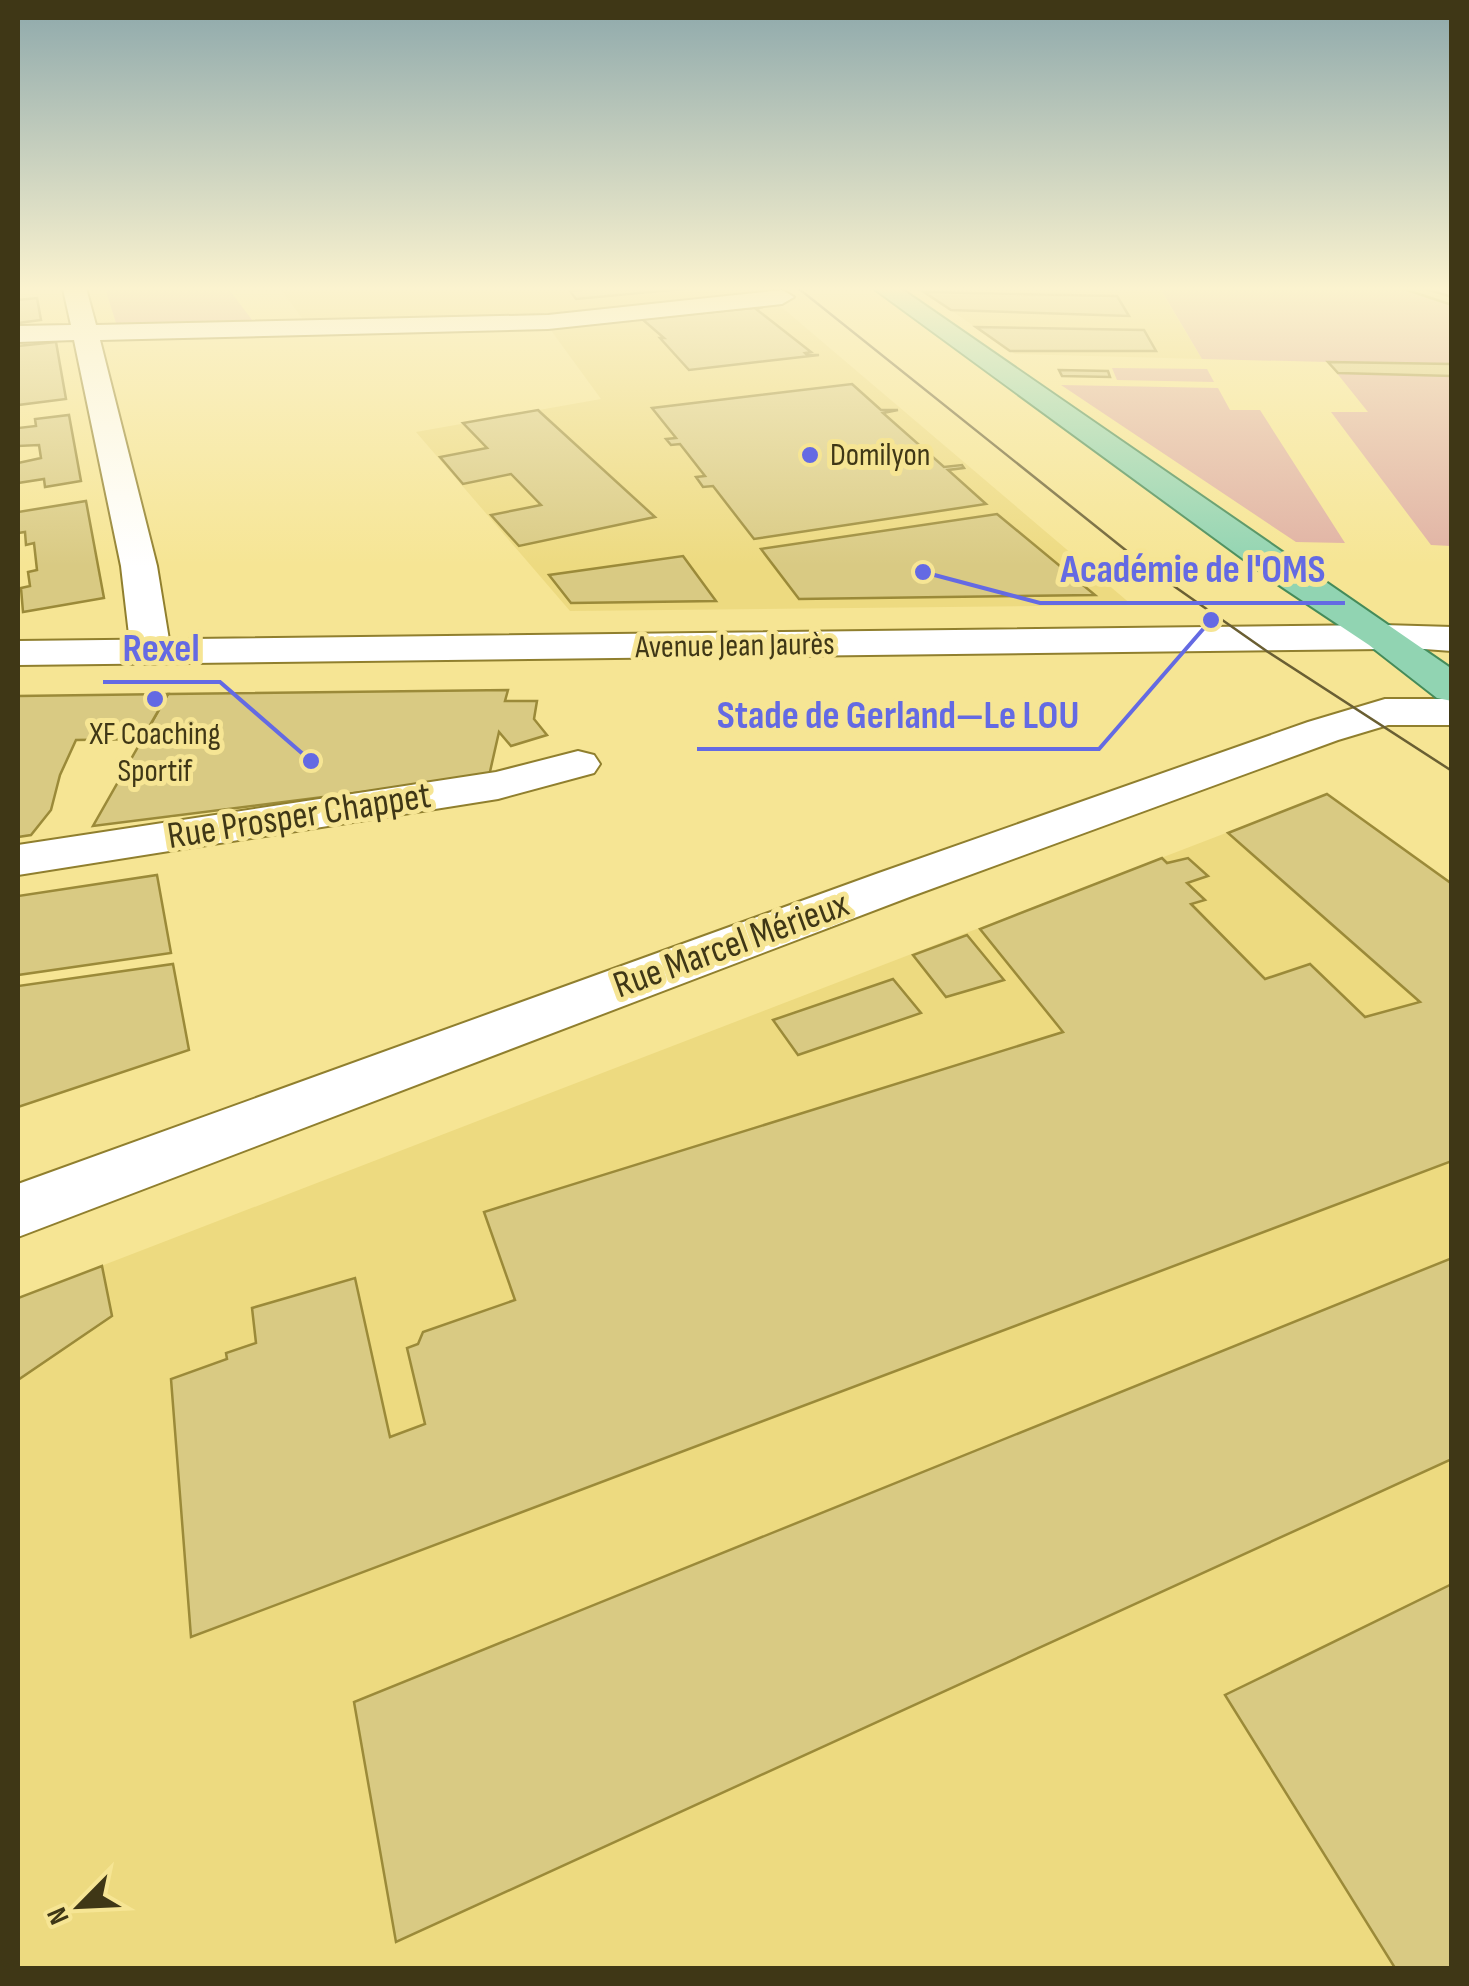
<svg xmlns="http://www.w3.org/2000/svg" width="1469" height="1986" font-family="'Sofia Sans Condensed',sans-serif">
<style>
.built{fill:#edda80}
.green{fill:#e0b1a3}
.building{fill:#d9ca83;stroke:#9b8a39;stroke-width:2.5}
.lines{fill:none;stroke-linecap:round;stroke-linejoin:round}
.street-casing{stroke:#907f2e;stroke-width:4}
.secondary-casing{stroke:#907f2e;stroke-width:4}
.primary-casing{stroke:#458b5a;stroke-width:4}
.street{fill:#fff;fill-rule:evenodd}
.secondary{fill:#fff;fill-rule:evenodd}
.primary{fill:#91d4b2;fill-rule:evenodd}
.tram{stroke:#6a5f33;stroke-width:2.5}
.poi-dot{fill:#646ae3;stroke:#f6e594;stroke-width:4}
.labels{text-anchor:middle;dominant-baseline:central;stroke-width:10;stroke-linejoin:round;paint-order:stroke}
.far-poi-label{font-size:32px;fill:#3f3716;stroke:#f6e594;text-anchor:start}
.far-street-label{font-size:32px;fill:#3f3716;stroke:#f6e594}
.street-label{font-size:38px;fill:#3f3716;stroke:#f6e594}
.leader{fill:none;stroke:#646ae3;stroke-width:4}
.callout-dot{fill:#646ae3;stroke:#f6e594;stroke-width:4}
.callout-label{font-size:40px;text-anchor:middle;font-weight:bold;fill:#646ae3;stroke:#f6e594;stroke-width:10;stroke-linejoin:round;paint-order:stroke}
</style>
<rect width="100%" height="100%" fill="#f6e594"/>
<g class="built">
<path d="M280,288h479l373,317 -562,6 -154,-179 185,-33 -51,-70 -252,6 6,-14z"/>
<path d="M918,288h241l43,71 -187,-5z"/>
<path d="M1327,794l124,90v1084h-1433v-670z"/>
</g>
<g class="green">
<path d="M105,288h123l24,32 -136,3z"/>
<path d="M1160,288h291v258l-20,-1 -100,-133h37l-40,-50 -126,-3z"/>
<path d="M1112,368l95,1 7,13 -97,-2z"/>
<path d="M1061,385l157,3 12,22h30l85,133 -49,-1z"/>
</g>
<g class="building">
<path d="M577,288h116l-117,11 -6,-8 10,-1z"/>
<path d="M1401,288h22l29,9v8z"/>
<path d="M924,292l193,4 12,20 -178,-6z"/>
<path d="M37,298l4,22 -23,3v-23z"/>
<path d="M763,307l-7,2 55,43 -6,1 2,2h12l-130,15 -29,-32h4l-22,-19z"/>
<path d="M976,327l168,3 12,21h-146z"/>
<path d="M56,342l10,57 -48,6v-59z"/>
<path d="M1328,362l124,2v12l-114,-3z"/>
<path d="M1059,370l49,1 2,6 -48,-1z"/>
<path d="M852,384l29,26h17l-15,3 61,54 18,-2 2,3 -16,2 38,34 -232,35 -41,-53 -10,1 -7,-10 9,-1 -25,-32 -9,1 -5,-6 10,-1 -24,-30z"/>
<path d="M538,410l2,2 115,105 -136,29 -28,-31 50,-10 -30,-31 -48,10 -23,-27 47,-9 -24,-25z"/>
<path d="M69,415l12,66 -36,6 -1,-8 -26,4v-20l23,-5 -2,-13 -21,1v-18l18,-2 -1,-7z"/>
<path d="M86,501l18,97 -81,14 -2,-24 9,-2 -2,-14 9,-2 -3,-27 -8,2 -1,-13 -7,1v-21z"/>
<path d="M997,514l98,81 -296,4 -38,-50z"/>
<path d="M683,556l33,45 -145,2 -22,-28z"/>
<path d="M508,690l-3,11h32l-3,18 13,16 -36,11 -12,-14 -10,44 -396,50 75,-132z"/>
<path d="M168,694l-26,45 -66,1 -16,35 -9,35 -20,25 -13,2v-141z"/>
<path d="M1327,794l125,90v277l-1261,476 -20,-258 56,-20 -1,-6 30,-10 -4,-35 103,-30 35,159 35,-13 -18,-76 11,-4 5,-12 92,-32 -31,-88 579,-180 -83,-103 182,-71 5,5 21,-5 20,18 -21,7 18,17 -14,4 74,75 45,-15 55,53 55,-15 -192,-169z"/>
<path d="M157,875l14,78 -153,22v-79z"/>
<path d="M967,935l37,45 -58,17 -33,-42z"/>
<path d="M173,964l16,86 -171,57v-121z"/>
<path d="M893,979l28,34 -123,42 -25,-35z"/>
<path d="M1452,1258v201l-1056,483 -42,-240z"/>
<path d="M102,1266l10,50 -94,64v19v-101z"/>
<path d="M1452,1584v384h-57l-170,-273z"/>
</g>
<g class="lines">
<defs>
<g id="street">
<path d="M86,288l10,37 452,-10 234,-25 12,7 -12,7 -234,25 -448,11 57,226 14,86 -6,8 -14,4 -14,-4 -6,-8 -10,-86 -47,-226 -56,2v-16l53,-1 -8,-36z"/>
<path d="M1383,625l69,2v24l-83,-6 -6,-8 6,-8z"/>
<path d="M1385,699h67v26h-64l-50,15 -426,156 -894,341v-53l858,-310 432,-152z"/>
<path d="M578,751l16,4 6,9 -6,9 -96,26 -480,76v-30l478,-73z"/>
</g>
<path id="secondary" d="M1383,625l14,4 6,8 -6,8 -14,4 -1365,16v-24z"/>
<path id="primary" d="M873,288h27l552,381v32l-15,-3 -68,-53 -93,-62z"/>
</defs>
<use href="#street" class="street-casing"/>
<use href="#secondary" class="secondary-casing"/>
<use href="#primary" class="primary-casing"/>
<use href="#street" class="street"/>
<use href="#secondary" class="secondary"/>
<use href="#primary" class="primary"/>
<path class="tram" d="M798,288l350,280 120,84 184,119"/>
</g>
<linearGradient id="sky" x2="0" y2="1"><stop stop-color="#8da8ab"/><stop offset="0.51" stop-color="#fbf3cf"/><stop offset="1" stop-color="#fbf3cf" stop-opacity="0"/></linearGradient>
<rect width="1469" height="566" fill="url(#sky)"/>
<g class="poi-dot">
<circle cx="810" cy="455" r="10"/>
<circle cx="155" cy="699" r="10"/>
</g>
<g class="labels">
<g class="far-poi-label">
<text x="830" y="455">Domilyon</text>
<text x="155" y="734" text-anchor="middle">XF Coaching<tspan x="155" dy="37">Sportif</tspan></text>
</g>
<g class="far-street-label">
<text transform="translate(735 646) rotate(-1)">Avenue Jean Jaurès</text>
</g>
<g class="street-label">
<text transform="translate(299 816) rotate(-9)">Rue Prosper Chappet</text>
<text transform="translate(731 945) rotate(-20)">Rue Marcel Mérieux</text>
</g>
</g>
<path class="leader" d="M923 572L1040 603H1345M311 761L220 682H103M1211 620L1099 749H697"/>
<g class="callout-dot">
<circle cx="923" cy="572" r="10"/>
<circle cx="311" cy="761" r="10"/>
<circle cx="1211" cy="620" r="10"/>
</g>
<g class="callout-label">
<text x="1193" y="582">Académie de l'OMS</text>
<text x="161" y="661">Rexel</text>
<text x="898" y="728">Stade de Gerland—Le LOU</text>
</g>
<rect width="1469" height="1986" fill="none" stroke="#3f3716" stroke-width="40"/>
<g transform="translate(80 1906) rotate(246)" stroke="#f6e594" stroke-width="8" paint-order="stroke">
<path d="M0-8L18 38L0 25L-18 38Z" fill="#3f3716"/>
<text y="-15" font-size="28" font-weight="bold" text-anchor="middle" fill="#3f3716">N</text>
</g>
</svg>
